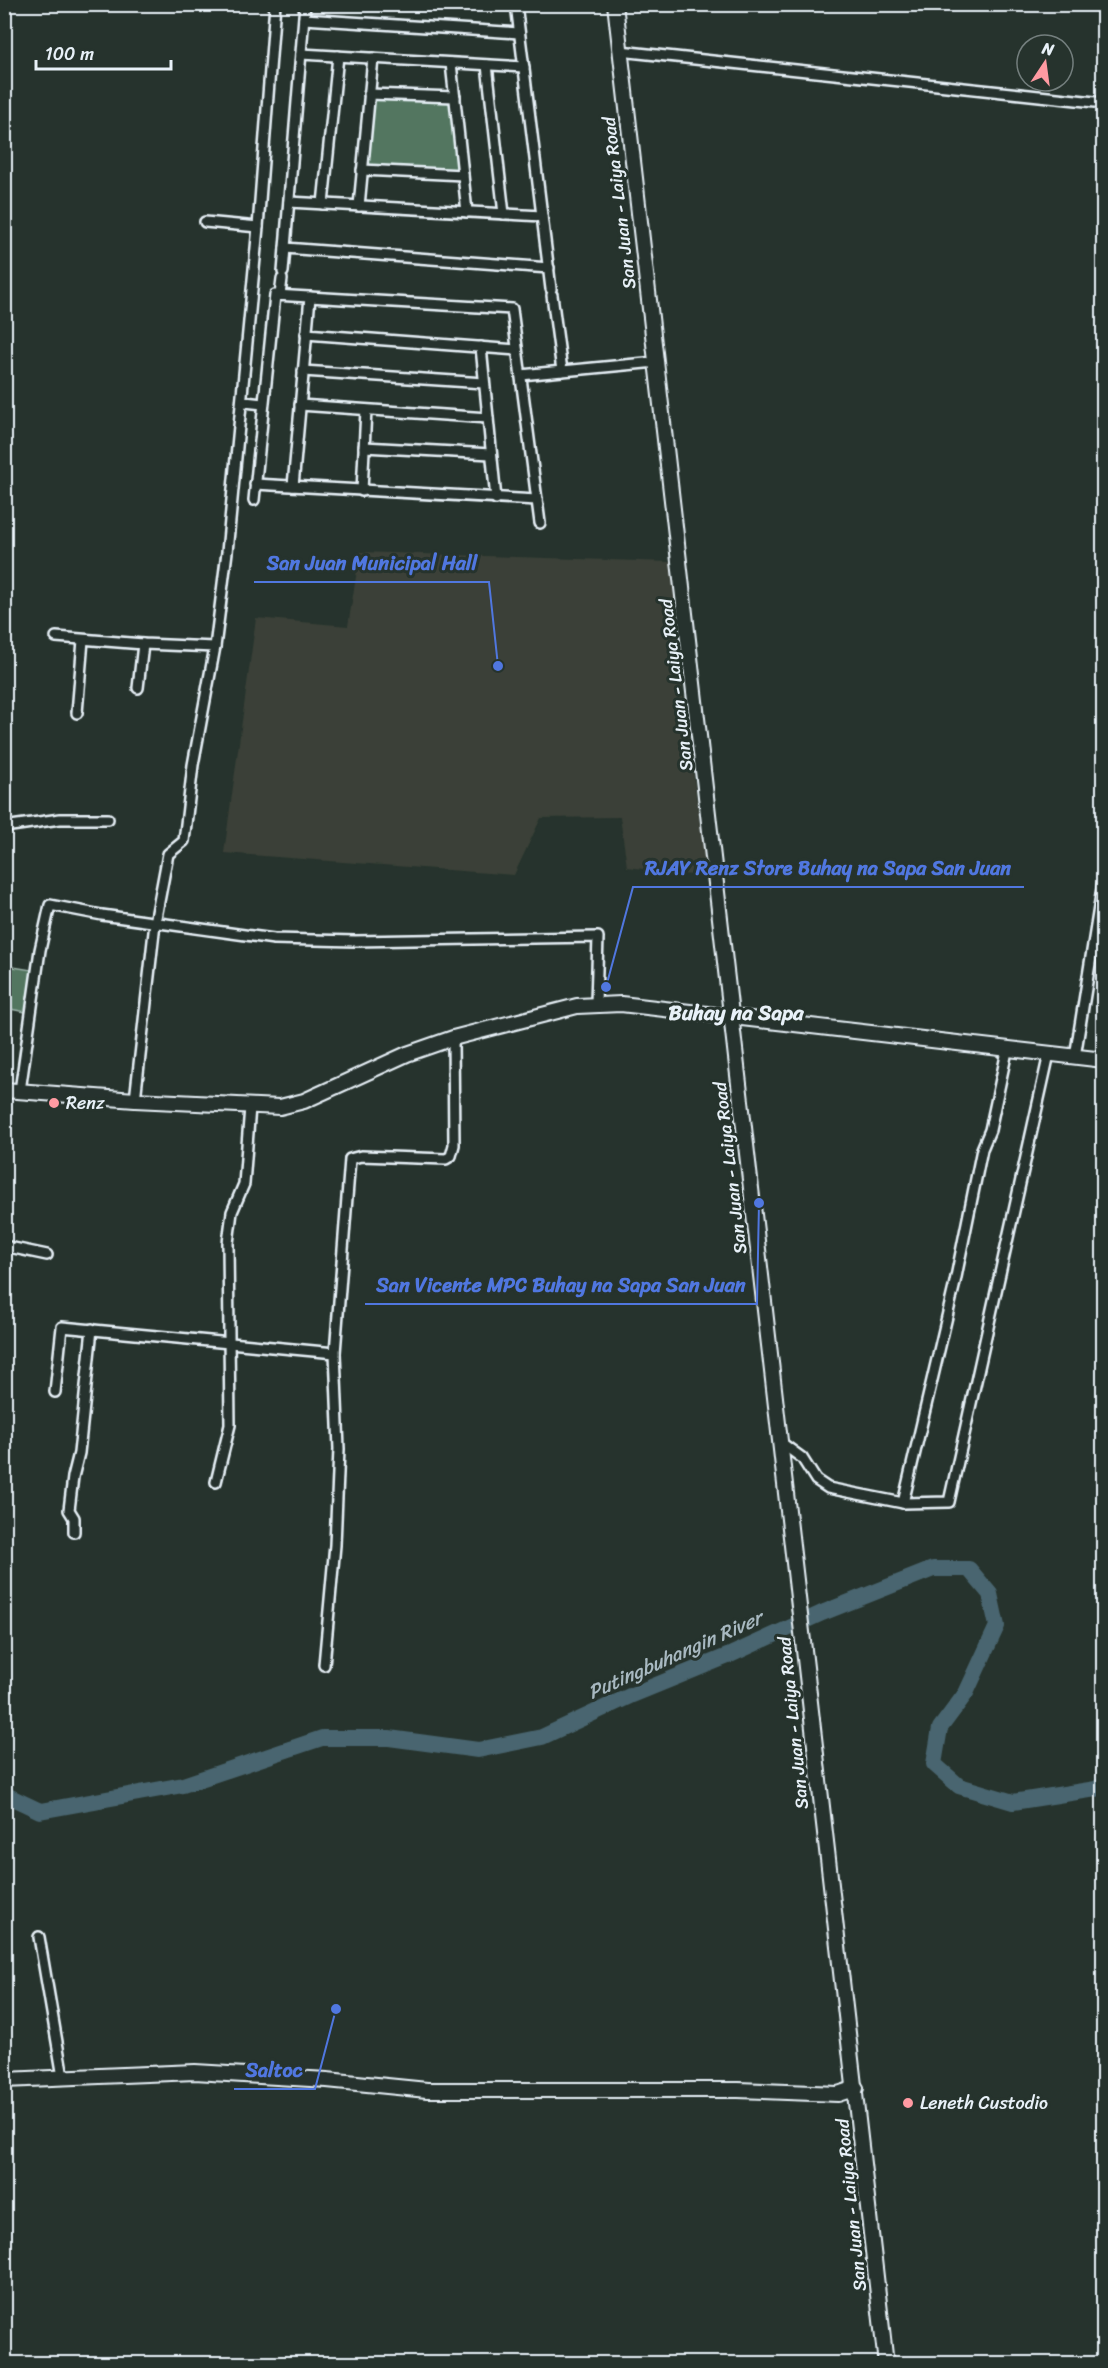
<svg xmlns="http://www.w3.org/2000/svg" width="1108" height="2368" font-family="Sriracha,sans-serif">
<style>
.built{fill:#3a4137}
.green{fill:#537660;stroke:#9eb4ac;stroke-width:1.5}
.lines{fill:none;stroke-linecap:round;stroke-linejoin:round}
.river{stroke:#49656f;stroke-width:16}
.street-casing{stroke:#e8f1f8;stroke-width:14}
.secondary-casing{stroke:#e8f1f8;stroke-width:18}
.street{stroke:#26332d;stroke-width:9}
.secondary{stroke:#26332d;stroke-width:14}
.poi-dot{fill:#ff9aa2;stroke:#26332d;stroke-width:2}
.labels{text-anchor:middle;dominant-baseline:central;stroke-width:6;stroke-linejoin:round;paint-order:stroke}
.street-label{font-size:18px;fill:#e8f1f8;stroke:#26332d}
.poi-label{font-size:18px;fill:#e8f1f8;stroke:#26332d;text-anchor:start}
.water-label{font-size:20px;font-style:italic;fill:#a8b9c1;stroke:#26332d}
.quarter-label{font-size:21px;font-weight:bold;fill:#e8f1f8;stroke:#26332d}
.leader{fill:none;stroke:#5077e0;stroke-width:2}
.callout-dot{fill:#5077e0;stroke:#26332d;stroke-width:2}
.callout-label{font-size:20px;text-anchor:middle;font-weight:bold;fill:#5077e0;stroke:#26332d;stroke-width:6;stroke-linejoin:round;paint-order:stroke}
</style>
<rect width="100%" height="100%" fill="#26332d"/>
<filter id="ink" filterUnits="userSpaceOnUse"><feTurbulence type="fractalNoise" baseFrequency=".0167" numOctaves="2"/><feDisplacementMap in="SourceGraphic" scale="12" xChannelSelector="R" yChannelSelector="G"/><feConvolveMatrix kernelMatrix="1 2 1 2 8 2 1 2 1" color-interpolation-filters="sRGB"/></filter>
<g filter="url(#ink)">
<path class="built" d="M360,552l311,10 12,135 24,180 -80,-10 -7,-50 -79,1 -27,57 -290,-22 32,-235 92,8z"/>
<g class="green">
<path d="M372,97l81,3 5,70 -92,-3z"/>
<path d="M7,966l25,4 -6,42 -21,-4z"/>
</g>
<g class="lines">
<path class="river" d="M4,1794l36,17 143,-26 139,-47h67l89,12 64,-13 90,-42 98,-40 92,-42 111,-44h36l21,25 7,32 -31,67 -26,35 -6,36 25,22 54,16 83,-13 8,-5"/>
<defs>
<g id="street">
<path d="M516,4l35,285"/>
<path d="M304,19l215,14"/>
<path d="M620,51l484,52"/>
<path d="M301,54l223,13"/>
<path d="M451,63l16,149"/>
<path d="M487,65l17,149"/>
<path d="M369,94l86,3"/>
<path d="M362,170l101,5"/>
<path d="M289,202l253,14"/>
<path d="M323,204l15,-148"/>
<path d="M359,206l14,-148"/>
<path d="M205,222l53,5"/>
<path d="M285,248l264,20"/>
<path d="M283,272l22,-268"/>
<path d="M280,295l2,-16"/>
<path d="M552,295l10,76"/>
<path d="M306,334l211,16"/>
<path d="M481,347l15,152"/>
<path d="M303,371l181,12"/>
<path d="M521,375l135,-13"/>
<path d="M245,402l18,2"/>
<path d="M300,405l188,13"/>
<path d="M364,447l127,7"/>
<path d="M255,484l282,16"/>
<path d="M293,486l17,-189"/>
<path d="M362,491l4,-81"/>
<path d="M254,500l21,-205 237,14 28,214"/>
<path d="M56,637l87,7 72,3"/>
<path d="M138,688l5,-44"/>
<path d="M77,713l6,-73"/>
<path d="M4,827l56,-8h48"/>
<path d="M1075,1057l29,-181"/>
<path d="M20,1091l20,-141 10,-45 52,10 172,24 81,2 243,-4 -2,66"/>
<path d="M135,1100l20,-177 13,-69 16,-13 9,-76 22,-118 12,-95 31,-325 17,-223"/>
<path d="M4,1246l43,9"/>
<path d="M55,1392l7,-65 273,26"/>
<path d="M780,1442l22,16 14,22 12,8 75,15 46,-1 100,-448"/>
<path d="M216,1482l14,-57 -2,-182 4,-31 12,-28 6,-77"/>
<path d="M903,1503l51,-216 28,-138 8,-19 17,-79"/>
<path d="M74,1532v-14l-5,-8 4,-33 6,-24 13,-124"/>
<path d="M324,1665l11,-120 4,-96 -4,-96 15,-194 11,-3 85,3 5,-3 3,-11 -1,-107"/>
<path d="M39,1937l24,140"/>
</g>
<g id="secondary">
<path d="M615,4l271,2360"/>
<path d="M4,1090l131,10 145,7 24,-6 103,-47 46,-16 124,-32 44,-2 483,56"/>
<path d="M4,2080l191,-8 132,8 100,10h311l100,4 18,-6"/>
</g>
</defs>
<use href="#street" class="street-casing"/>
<use href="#secondary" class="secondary-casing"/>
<use href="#street" class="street"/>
<use href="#secondary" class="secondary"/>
</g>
</g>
<g class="poi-dot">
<circle cx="54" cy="1103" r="6"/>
<circle cx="908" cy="2103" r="6"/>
</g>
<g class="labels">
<g class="street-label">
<text transform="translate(619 203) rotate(-97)">San Juan - Laiya Road</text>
<text transform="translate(676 685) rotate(-97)">San Juan - Laiya Road</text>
<text transform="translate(730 1168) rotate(-97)">San Juan - Laiya Road</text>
<text transform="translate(793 1723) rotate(-96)">San Juan - Laiya Road</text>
<text transform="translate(851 2205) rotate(-96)">San Juan - Laiya Road</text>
</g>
<g class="poi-label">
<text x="66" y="1103">Renz</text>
<text x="920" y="2103">Leneth Custodio</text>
</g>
<g class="water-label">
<text transform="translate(675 1655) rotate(-24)">Putingbuhangin River</text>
</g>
<g class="quarter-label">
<text x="736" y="1013">Buhay na Sapa</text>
</g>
</g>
<path class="leader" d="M498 666L489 582H254M606 987L633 887H1024M759 1203L757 1304H365M336 2009L315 2089H234"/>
<g class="callout-dot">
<circle cx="498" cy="666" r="6"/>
<circle cx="606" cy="987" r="6"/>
<circle cx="759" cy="1203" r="6"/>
<circle cx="336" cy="2009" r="6"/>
</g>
<g class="callout-label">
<text x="372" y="570">San Juan Municipal Hall</text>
<text x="828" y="875">RJAY Renz Store Buhay na Sapa San Juan</text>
<text x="561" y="1292">San Vicente MPC Buhay na Sapa San Juan</text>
<text x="274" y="2077">Saltoc</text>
</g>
<rect width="1108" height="2368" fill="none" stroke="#26332d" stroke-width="24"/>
<rect x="12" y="12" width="1084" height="2344" fill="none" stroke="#e8f1f8" stroke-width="2" filter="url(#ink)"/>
<g transform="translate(1045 63) rotate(13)"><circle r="28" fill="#26332d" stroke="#747f7e" stroke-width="1.5"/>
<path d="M0-4.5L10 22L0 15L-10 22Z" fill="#ff9aa2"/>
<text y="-9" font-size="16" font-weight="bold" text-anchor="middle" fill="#e8f1f8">N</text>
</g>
<path d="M36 60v9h135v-9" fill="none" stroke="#e8f1f8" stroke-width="3"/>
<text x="45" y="60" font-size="18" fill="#e8f1f8" stroke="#26332d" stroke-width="4.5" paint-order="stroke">100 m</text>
</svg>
